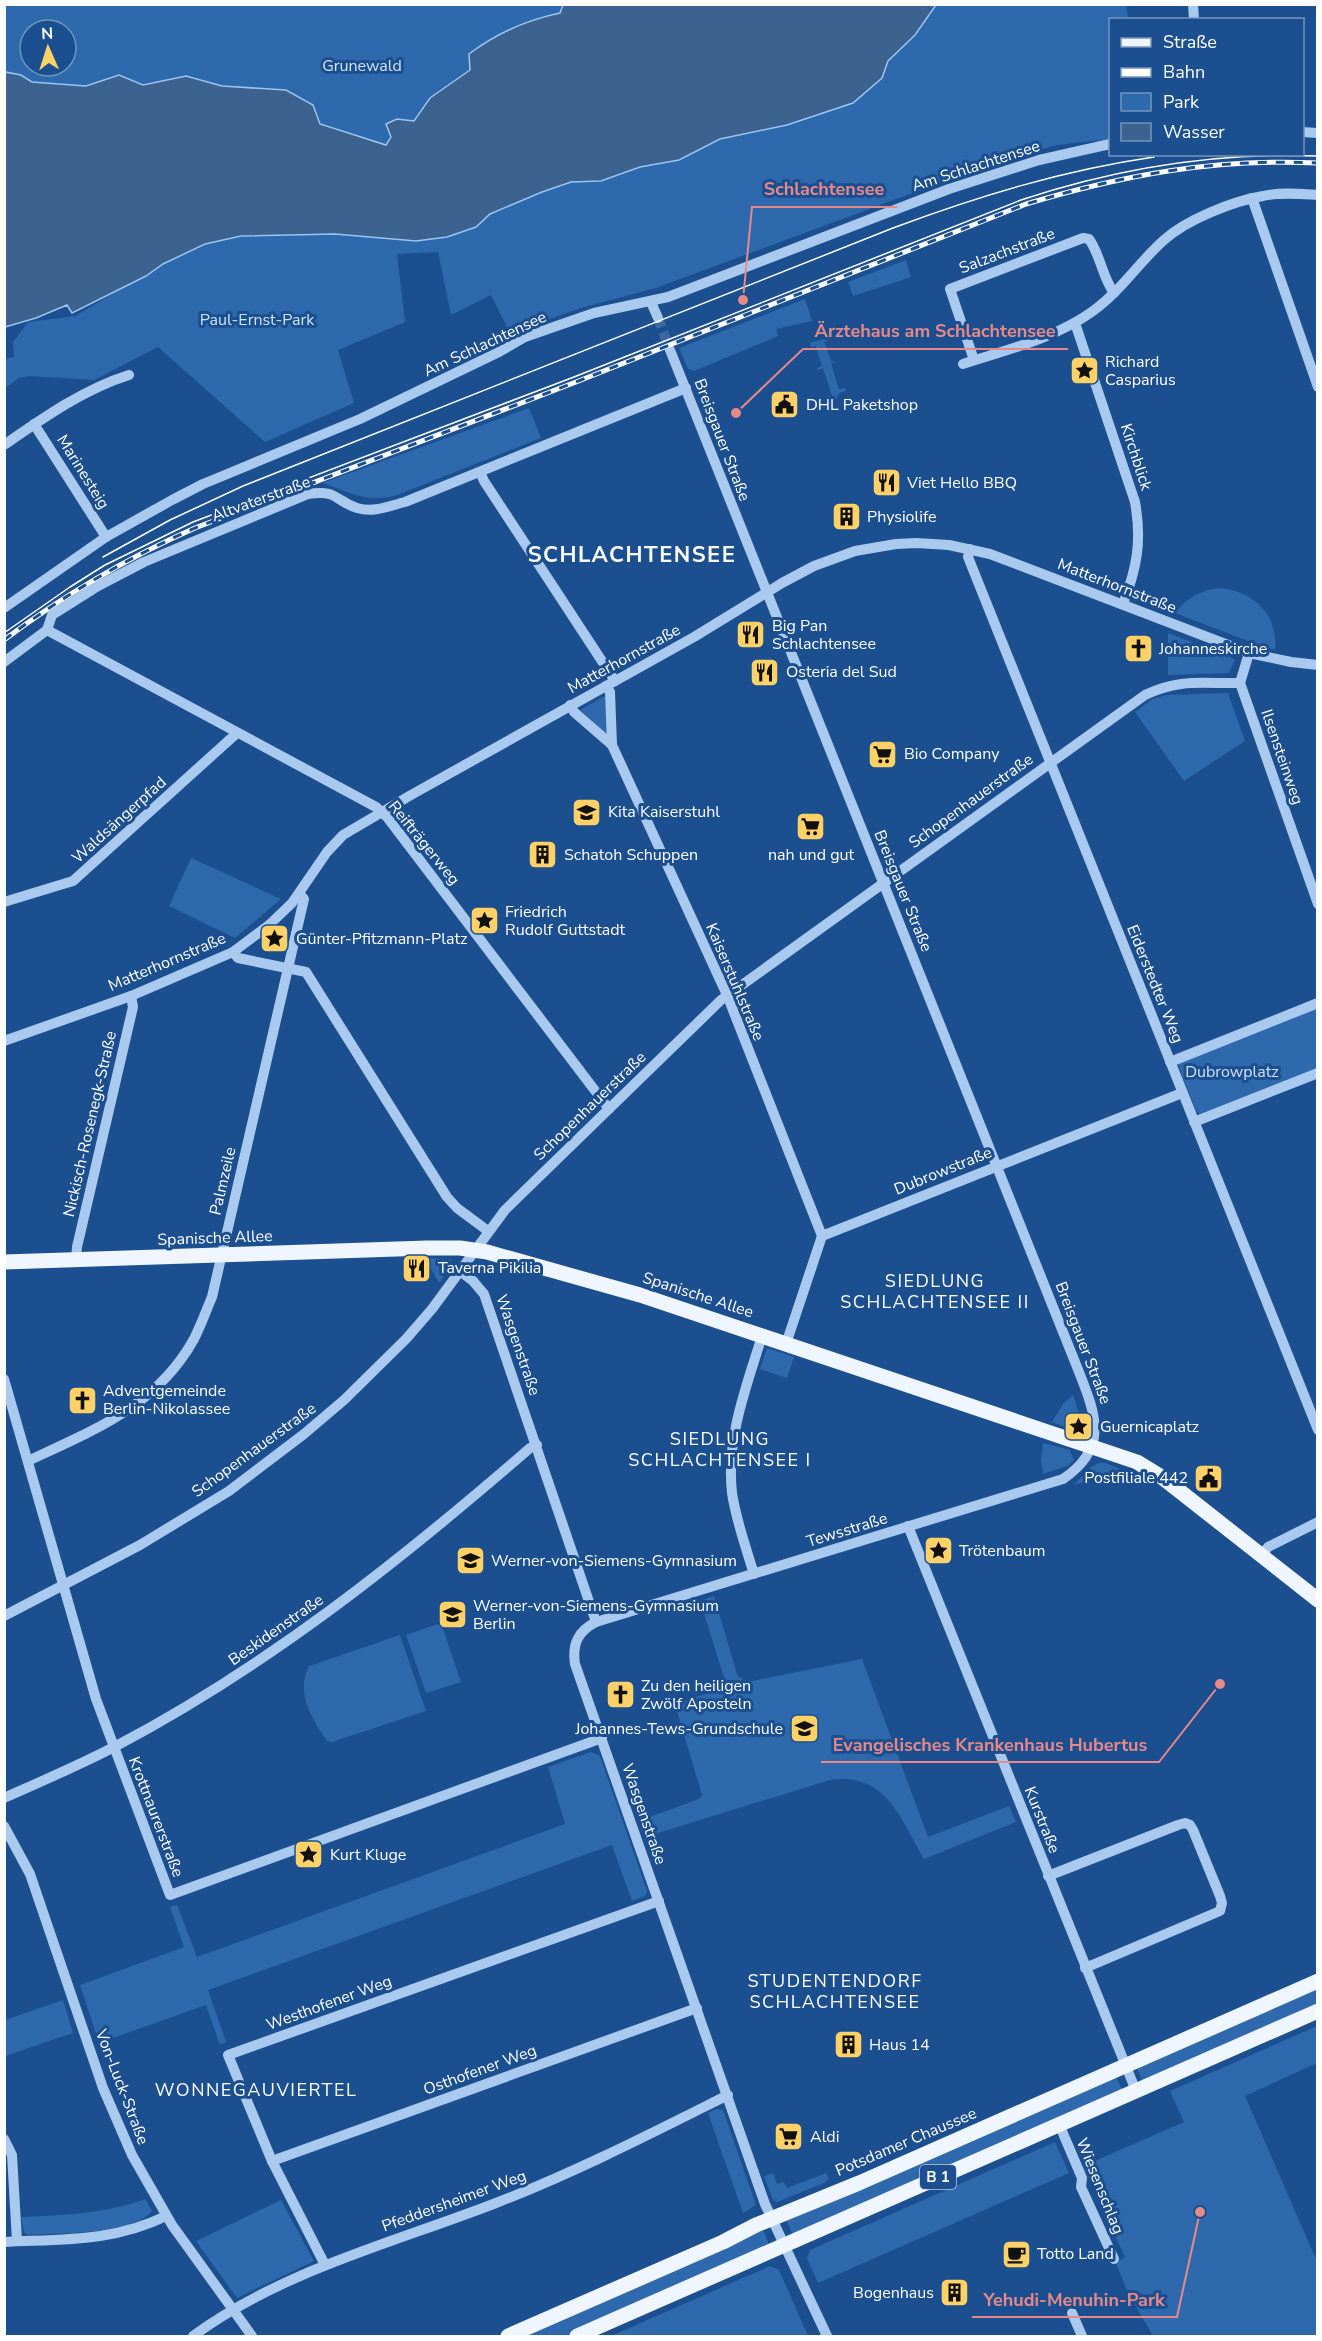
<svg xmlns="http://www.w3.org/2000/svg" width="1322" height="2341" font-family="'Nunito Sans',sans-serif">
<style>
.green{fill:#2e69ad;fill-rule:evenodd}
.water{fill:#3c6290;stroke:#9cc4f0;stroke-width:1.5}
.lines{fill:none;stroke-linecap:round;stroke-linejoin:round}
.minor-tunnel{stroke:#3d69a0;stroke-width:10;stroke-dasharray:10 5;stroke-linecap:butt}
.minor{stroke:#a9c9ee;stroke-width:10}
.major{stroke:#f0f6ff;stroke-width:15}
.tram{stroke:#fff;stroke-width:1.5}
.rail-casing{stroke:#fff;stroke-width:5}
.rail{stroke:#1b4f8f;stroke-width:3;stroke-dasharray:9;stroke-linecap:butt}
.labels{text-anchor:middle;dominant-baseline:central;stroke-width:6;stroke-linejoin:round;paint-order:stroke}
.shield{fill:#1b4f8f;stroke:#bbcadd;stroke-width:1.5}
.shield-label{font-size:15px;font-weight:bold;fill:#fff}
.park-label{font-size:16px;fill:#cfe3fa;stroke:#1b4f8f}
.street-label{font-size:16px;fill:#fff;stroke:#1b4f8f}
.poi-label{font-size:16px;fill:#fff;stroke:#1b4f8f;text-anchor:start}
.neighbourhood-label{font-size:18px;letter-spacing:1.5px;fill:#fff;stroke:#1b4f8f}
.district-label{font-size:22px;font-weight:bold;letter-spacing:1.5px;fill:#fff;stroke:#1b4f8f}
.leader{fill:none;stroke:#e88989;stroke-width:2}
.callout-dot{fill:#e88989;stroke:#1b4f8f;stroke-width:2}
.callout-label{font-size:18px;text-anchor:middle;font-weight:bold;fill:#e88989;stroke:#1b4f8f;stroke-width:6;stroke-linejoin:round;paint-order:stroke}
</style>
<rect width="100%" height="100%" fill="#1b4f8f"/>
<g class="green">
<path d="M4,5h559l-3,8c-34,6 -63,20 -90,41v16l-40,28 -16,23 -17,-2 -11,26 -66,-21 -34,-34 -64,-4 -36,-10 -43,9 -24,-9 -33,10 -54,-4 -11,-7 -16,-3zM30,30h36v36h-36z"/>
<path d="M936,5h190l2,14 -18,1v119l-53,6 -77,23 -324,120 -75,20 -71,25 -19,-38 -40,20 -13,-63 -41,2 8,68 -67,28 16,53 -89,39 -107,-95 -64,33 -65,-4 -10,2 -14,10v-29l9,-2 -1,-15 15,-20 47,-6 88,-52 42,-20 36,-8 94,-2 81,7 60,-14 14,-13 52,-22 29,-10 30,-1 39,-14 39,-7 41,-21 67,-14 95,-47 5,-17 28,-26z"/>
<path d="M906,260l5,17 -58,19 -5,-14z"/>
<path d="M805,299l7,22 -36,8 2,7 -84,35 -6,-2 -9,-21z"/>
<path d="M827,338l2,2 -5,2 7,19h5l-5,2 8,26 6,-1 1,3 -7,2 -8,18 -2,-7 5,-2 -11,-34 -6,2v-2l5,-2 -6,-20 -5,1 -1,-4z"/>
<path d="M529,408l12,30 -144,57c-32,9 -46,-3 -75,-12z"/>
<path d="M1218,588c34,2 61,26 57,62l-22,-7 -78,-30c11,-15 25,-22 43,-25z"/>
<path d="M1168,633l64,25 3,2 -6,13 -61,2z"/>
<path d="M1228,693l17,48 -61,40 -49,-69 17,-13 15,-4z"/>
<path d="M605,696l2,37v1l-27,-24z"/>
<path d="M191,858l90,41 -46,39 -66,-32z"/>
<path d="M1317,1007v62l-117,45 -4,-3 -18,-46 1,-2z"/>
<path d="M428,1258l23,1 -1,10 -11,14 -12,-22z"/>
<path d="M767,1348l27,9 -7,21 -27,-9z"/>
<path d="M1073,1395l9,28 -11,6 -19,-7 11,-18z"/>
<path d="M1043,1443l27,7 4,10 -7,6 -24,8 -2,-15z"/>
<path d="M1099,1463h6l18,7 -49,15 17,-18z"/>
<path d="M714,1596l23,78 6,6 9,1 110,-22 66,178 81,-31 7,16 -92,37c-24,-41 -38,-87 -94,-79l-185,57 -6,-16 60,-22 3,-4 -27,-91 52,-17 -27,-86z"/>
<path d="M441,1623l20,59 -35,11 -20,-58z"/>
<path d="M400,1635l26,76 -94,31 -5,-1c-15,-22 -32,-49 -18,-75z"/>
<path d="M591,1752l9,4 47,135 -2,5 -13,5 -20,-56 -404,145 18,52 -6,3 -14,-40 -107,38 -19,-58 104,-38 -14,-40 7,-2 20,52 368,-133 -17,-57z"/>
<path d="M1317,1985v21l-174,77 -7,-17z"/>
<path d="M63,2000l10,33 -68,23v-36z"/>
<path d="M1317,2026v37l-72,33 70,161h2v79h-164l-25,-43 -12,-30 9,-6 -42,-91 101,-44 -14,-31z"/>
<path d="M1115,2075l8,16 -330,145 -7,-17z"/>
<path d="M717,2109l6,1 33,95 -13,8 -35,-100z"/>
<path d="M1055,2142l14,31 -251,110 -11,-25 3,-8z"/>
<path d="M773,2173l4,11 7,-2 3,6 39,-15 3,6 -5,4 -47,19 -4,-2 -9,-24z"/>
<path d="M145,2199l7,12c-19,24 -95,22 -125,24l-3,-3 -3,-15c43,-2 83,-3 124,-18z"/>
<path d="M281,2200l33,61 -77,37 -41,-57z"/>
<path d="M763,2229l7,18 -204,89h-47z"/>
<path d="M770,2266l9,4 29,66h-197z"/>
</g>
<path class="water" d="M563,5h373l-21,30 -27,26 -6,17 -29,25 -66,22 -67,14 -41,21 -39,7 -39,14 -30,1 -29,10 -52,22 -14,13 -29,10 -31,4 -81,-7 -94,2 -36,8 -42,20 -17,12 -74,37 -5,-8 -31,13 -31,9v-255l16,3 11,7 54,4 33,-11 24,10 43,-9 36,10 64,4 27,15 7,19 66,21 5,-8 -5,-13 11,-5 17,2 16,-23 40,-28 -1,-16c28,-21 57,-34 91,-41z"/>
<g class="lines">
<path class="minor-tunnel" d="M658,318l12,32"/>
<g class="minor">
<path d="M1193,4l1,16"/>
<path d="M1302,132l16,1"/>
<path d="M1252,198l66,189"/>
<path d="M651,302l7,16"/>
<path d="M1075,323l60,179c7,39 2,66 -12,102"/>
<path d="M670,350l409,1022c17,43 30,76 -16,107l-467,143c-18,9 -24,22 -21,42l190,540 62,132"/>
<path d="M974,360l-24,-71 133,-51 6,1c12,17 13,38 25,54"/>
<path d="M963,364c43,-14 93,-26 130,-53 28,-20 46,-49 71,-71 22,-20 69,-39 99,-44 17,-4 37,-2 55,-1"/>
<path d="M34,424l72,113"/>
<path d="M4,445c39,-27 80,-56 125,-70"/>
<path d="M480,472l4,9 131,200"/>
<path d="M970,549l-2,8 350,873"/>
<path d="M4,608l102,-71 66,-37 31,-16 157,-65 139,-67 26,-15 69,-24 74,-16 281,-108 90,-29 71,-16"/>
<path d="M47,630l329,177 11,10 222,292"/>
<path d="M1249,653l-9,30 78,221"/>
<path d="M4,662l43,-32 5,-15 46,-29 46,-24 164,-68c31,-4 25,6 49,14 17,5 32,-2 48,-6l281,-114"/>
<path d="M606,686l4,6 2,53 115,250 95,241"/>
<path d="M570,705l4,7 38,33"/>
<path d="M4,902l69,-21 164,-148"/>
<path d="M233,952l5,6 68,14 141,225 10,11 31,23"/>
<path d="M4,1041l127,-45 102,-44 36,-27 23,-22 35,-51 16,-17 68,-40 283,-158 88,-54 32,-17 41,-15 41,-7 20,-1 33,2 41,9 259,99 42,9 27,3"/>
<path d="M1170,1062l148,-59"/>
<path d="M1194,1122l124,-49"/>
<path d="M76,1260l1,-13 56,-240 -2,-11"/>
<path d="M460,1271l13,10 11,13 112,328"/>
<path d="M786,1344l36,-108 360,-143"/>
<path d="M4,1379l92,320 74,196 432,-157"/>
<path d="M28,1461c66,-31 129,-55 166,-122 7,-14 12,-28 18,-42l92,-398 -4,-5"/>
<path d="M908,1526l228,565"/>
<path d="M1261,1556l7,-9 50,-25"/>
<path d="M754,1574c-8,-26 -18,-54 -22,-81 -6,-55 14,-105 30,-157"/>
<path d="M4,1616l136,-71 89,-54 75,-57 40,-34 62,-61 26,-30 73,-99 216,-210 424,-305c35,-17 58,-11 95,-12"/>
<path d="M4,1798c38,-17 76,-33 112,-52 152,-80 285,-186 414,-298l7,-3"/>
<path d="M4,1826l26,48 73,214 29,67 40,70 80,111"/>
<path d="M1048,1876l130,-51 7,-2 5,2 3,5 27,66 2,7 -2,8 -135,57"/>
<path d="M1059,2124l23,54 -1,9 33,72"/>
<path d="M4,2139l8,16 5,86"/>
<path d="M272,2161l425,-153"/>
<path d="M4,2242c58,-3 109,0 162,-26"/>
<path d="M325,2265l-53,-104 -44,-106 431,-154"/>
<path d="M1072,2313l10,23"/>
<path d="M193,2336c90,-66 200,-93 303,-133 80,-31 156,-70 232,-108"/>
</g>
<g class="major">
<path d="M4,1262l423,-14h33l27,4 153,43 497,167 26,16 155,122"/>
<path d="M508,2336l215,-94 33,-17 103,-42 459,-202"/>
<path d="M577,2336l741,-325"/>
</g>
<g class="tram">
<path d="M103,557l67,-37 73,-34 650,-258c86,-32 171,-58 261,-71"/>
<path d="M4,633l66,-46 35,-22 88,-43 381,-145 447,-177c97,-32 194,-48 297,-44"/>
</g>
<defs>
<path id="rail" d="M4,640c60,-45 123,-82 191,-112l381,-146 450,-178c98,-29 188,-46 292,-41"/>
</defs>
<use href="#rail" class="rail-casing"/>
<use href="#rail" class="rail"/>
</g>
<defs>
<symbol id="sight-square" viewBox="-11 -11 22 22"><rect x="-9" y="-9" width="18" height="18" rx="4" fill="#ffd166" stroke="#1b4f8f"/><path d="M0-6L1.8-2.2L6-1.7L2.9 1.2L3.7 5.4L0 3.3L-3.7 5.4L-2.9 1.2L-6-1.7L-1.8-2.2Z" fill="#111"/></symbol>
<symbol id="civic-square" viewBox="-11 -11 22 22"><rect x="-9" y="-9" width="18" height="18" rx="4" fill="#ffd166" stroke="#1b4f8f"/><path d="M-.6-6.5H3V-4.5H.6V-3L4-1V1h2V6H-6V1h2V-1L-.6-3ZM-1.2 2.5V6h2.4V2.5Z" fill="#111"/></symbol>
<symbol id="restaurant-square" viewBox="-11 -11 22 22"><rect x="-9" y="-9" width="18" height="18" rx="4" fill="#ffd166" stroke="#1b4f8f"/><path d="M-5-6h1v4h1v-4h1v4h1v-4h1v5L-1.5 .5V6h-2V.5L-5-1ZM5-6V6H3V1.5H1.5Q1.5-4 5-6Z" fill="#111"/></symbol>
<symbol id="building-square" viewBox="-11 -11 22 22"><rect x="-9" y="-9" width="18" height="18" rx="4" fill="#ffd166" stroke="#1b4f8f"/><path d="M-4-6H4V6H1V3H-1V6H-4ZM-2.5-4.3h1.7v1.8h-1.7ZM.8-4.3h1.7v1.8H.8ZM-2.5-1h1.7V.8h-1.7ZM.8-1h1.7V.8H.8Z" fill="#111"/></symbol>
<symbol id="church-square" viewBox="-11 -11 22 22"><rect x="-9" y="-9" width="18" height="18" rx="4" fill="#ffd166" stroke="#1b4f8f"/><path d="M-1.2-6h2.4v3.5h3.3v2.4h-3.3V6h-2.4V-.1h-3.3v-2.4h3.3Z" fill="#111"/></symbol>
<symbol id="supermarket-square" viewBox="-11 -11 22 22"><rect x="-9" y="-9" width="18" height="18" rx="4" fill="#ffd166" stroke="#1b4f8f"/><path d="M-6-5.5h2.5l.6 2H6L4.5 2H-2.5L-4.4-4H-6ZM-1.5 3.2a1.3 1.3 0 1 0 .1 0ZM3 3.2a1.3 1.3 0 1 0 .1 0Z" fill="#111"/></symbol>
<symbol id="school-square" viewBox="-11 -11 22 22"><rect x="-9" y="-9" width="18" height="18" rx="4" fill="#ffd166" stroke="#1b4f8f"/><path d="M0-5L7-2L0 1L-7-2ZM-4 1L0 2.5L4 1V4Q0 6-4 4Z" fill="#111"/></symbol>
<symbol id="cafe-square" viewBox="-11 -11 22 22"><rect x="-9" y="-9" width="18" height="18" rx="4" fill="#ffd166" stroke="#1b4f8f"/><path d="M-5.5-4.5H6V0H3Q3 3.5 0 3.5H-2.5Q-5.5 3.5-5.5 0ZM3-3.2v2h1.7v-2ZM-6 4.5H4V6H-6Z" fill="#111"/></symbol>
</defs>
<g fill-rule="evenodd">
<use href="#sight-square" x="1068" y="354" width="33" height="33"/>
<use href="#civic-square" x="768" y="388" width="33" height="33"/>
<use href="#restaurant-square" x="870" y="466" width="33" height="33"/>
<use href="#building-square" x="830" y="500" width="33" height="33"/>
<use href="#restaurant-square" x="734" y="618" width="33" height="33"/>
<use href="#church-square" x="1122" y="632" width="33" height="33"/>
<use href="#restaurant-square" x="748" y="656" width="33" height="33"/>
<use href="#supermarket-square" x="866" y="738" width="33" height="33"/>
<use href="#school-square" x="570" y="796" width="33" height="33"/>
<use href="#supermarket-square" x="794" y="810" width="33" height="33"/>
<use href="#building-square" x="526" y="838" width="33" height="33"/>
<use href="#sight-square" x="468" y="904" width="33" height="33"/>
<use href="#sight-square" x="258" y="922" width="33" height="33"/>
<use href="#restaurant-square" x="400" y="1252" width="33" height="33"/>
<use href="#church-square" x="66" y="1384" width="33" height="33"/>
<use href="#sight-square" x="1062" y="1410" width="33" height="33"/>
<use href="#civic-square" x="1192" y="1462" width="33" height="33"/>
<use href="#sight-square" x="922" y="1534" width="33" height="33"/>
<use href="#school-square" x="454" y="1544" width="33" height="33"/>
<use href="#school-square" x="436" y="1598" width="33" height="33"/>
<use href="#church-square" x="604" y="1678" width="33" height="33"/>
<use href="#school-square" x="788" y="1712" width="33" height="33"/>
<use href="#sight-square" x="292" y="1838" width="33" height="33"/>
<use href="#building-square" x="832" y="2028" width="33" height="33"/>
<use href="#supermarket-square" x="772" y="2120" width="33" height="33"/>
<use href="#cafe-square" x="1000" y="2238" width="33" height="33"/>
<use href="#building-square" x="938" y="2276" width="33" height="33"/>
</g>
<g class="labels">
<rect class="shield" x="920" y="2165" width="36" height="24" rx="4.5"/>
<g class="shield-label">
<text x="938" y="2177">B 1</text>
</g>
<g class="park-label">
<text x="362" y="66">Grunewald</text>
<text x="257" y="320">Paul-Ernst-Park</text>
<text x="1232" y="1072">Dubrowplatz</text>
</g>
<g class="street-label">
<text transform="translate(976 166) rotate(-18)">Am Schlachtensee</text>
<text transform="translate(1007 251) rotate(-21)">Salzachstraße</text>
<text transform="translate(485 344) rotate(-25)">Am Schlachtensee</text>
<text transform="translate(722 440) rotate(69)">Breisgauer Straße</text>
<text transform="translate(1136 457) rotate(72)">Kirchblick</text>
<text transform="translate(83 472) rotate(58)">Marinesteig</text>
<text transform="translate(261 499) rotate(-20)">Altvaterstraße</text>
<text transform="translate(1117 586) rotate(21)">Matterhornstraße</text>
<text transform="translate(624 659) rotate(-29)">Matterhornstraße</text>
<text transform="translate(1282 757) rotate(71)">Ilsensteinweg</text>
<text transform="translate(971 801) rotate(-36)">Schopenhauerstraße</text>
<text transform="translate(119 820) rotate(-42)">Waldsängerpfad</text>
<text transform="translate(424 843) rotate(51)">Reifträgerweg</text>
<text transform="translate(903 891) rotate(68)">Breisgauer Straße</text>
<text transform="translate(167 962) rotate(-23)">Matterhornstraße</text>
<text transform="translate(735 982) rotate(67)">Kaiserstuhlstraße</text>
<text transform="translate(1155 984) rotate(68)">Eiderstedter Weg</text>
<text transform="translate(590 1106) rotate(-44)">Schopenhauerstraße</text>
<text transform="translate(90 1124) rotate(-77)">Nickisch-Rosenegk-Straße</text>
<text transform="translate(943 1171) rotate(-22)">Dubrowstraße</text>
<text transform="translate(223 1181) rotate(-77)">Palmzeile</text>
<text transform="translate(215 1238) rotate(-2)">Spanische Allee</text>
<text transform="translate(698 1295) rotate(18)">Spanische Allee</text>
<text transform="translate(1083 1343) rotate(69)">Breisgauer Straße</text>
<text transform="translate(518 1345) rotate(71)">Wasgenstraße</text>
<text transform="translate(254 1450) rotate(-36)">Schopenhauerstraße</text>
<text transform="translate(847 1530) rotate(-17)">Tewsstraße</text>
<text transform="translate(276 1630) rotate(-35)">Beskidenstraße</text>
<text transform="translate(644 1814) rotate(71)">Wasgenstraße</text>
<text transform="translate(156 1817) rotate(69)">Krottnaurerstraße</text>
<text transform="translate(1042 1820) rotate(68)">Kurstraße</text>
<text transform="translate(329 2003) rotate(-20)">Westhofener Weg</text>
<text transform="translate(480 2070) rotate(-20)">Osthofener Weg</text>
<text transform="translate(122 2087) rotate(69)">Von-Luck-Straße</text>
<text transform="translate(906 2142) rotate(-23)">Potsdamer Chaussee</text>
<text transform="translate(1100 2186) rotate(68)">Wiesenschlag</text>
<text transform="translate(454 2201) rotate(-20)">Pfeddersheimer Weg</text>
</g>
<g class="poi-label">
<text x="1105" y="362">Richard<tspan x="1105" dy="18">Casparius</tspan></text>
<text x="806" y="405">DHL Paketshop</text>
<text x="907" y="483">Viet Hello BBQ</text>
<text x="867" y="517">Physiolife</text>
<text x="772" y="626">Big Pan<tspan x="772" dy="18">Schlachtensee</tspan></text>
<text x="1159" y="649">Johanneskirche</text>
<text x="786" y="672">Osteria del Sud</text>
<text x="904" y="754">Bio Company</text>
<text x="608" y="812">Kita Kaiserstuhl</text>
<text x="564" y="855">Schatoh Schuppen</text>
<text x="811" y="855" text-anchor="middle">nah und gut</text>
<text x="505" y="912">Friedrich<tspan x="505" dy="18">Rudolf Guttstadt</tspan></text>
<text x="296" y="939">Günter-Pfitzmann-Platz</text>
<text x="438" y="1268">Taverna Pikilia</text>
<text x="103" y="1391">Adventgemeinde<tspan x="103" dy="18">Berlin-Nikolassee</tspan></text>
<text x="1100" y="1427">Guernicaplatz</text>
<text x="1188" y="1478" text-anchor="end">Postfiliale 442</text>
<text x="959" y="1551">Trötenbaum</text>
<text x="491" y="1561">Werner-von-Siemens-Gymnasium</text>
<text x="473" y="1606">Werner-von-Siemens-Gymnasium<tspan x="473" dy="18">Berlin</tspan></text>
<text x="641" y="1686">Zu den heiligen<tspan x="641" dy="18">Zwölf Aposteln</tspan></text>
<text x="783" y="1729" text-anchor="end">Johannes-Tews-Grundschule</text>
<text x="330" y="1855">Kurt Kluge</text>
<text x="869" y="2045">Haus 14</text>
<text x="810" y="2137">Aldi</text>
<text x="1037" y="2254">Totto Land</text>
<text x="934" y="2293" text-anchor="end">Bogenhaus</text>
</g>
<g class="neighbourhood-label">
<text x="935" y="1281">SIEDLUNG<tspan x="935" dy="21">SCHLACHTENSEE II</tspan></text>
<text x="720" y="1439">SIEDLUNG<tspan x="720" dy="21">SCHLACHTENSEE I</tspan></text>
<text x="835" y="1981">STUDENTENDORF<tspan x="835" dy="21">SCHLACHTENSEE</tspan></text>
<text x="256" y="2090">WONNEGAUVIERTEL</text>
</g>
<g class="district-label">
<text x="632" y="555">SCHLACHTENSEE</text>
</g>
</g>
<path class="leader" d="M743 300L752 207H897M736 413L803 349H1068M1220 1684L1159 1762H821M1200 2212L1177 2317H972"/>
<g class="callout-dot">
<circle cx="743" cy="300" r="6"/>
<circle cx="736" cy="413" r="6"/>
<circle cx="1220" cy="1684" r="6"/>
<circle cx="1200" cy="2212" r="6"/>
</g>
<g class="callout-label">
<text x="824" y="195">Schlachtensee</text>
<text x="935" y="337">Ärztehaus am Schlachtensee</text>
<text x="990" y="1751">Evangelisches Krankenhaus Hubertus</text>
<text x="1074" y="2306">Yehudi-Menuhin-Park</text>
</g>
<rect width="1322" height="2341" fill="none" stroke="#ffffff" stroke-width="12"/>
<rect x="1109" y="18" width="195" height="138" fill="#1b4f8f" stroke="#7695bc" stroke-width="1.5"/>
<rect x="1121" y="38" width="30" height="9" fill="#f0f6ff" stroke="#7695bc" stroke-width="1.5"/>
<text x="1163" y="48" font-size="18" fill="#ffffff">Straße</text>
<rect x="1121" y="68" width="30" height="9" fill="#ffffff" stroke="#7695bc" stroke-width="1.5"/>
<text x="1163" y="78" font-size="18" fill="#ffffff">Bahn</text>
<rect x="1121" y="93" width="30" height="18" fill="#2e69ad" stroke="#7695bc" stroke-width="1.5"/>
<text x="1163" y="108" font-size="18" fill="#ffffff">Park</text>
<rect x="1121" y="123" width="30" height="18" fill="#3c6290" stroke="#7695bc" stroke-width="1.5"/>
<text x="1163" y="138" font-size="18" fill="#ffffff">Wasser</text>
<g transform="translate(48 48) rotate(357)"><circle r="28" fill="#1b4f8f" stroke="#7695bc" stroke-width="1.5"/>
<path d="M0-4.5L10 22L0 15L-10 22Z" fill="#ffd166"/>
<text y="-9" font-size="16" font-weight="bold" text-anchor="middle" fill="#ffffff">N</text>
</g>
</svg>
